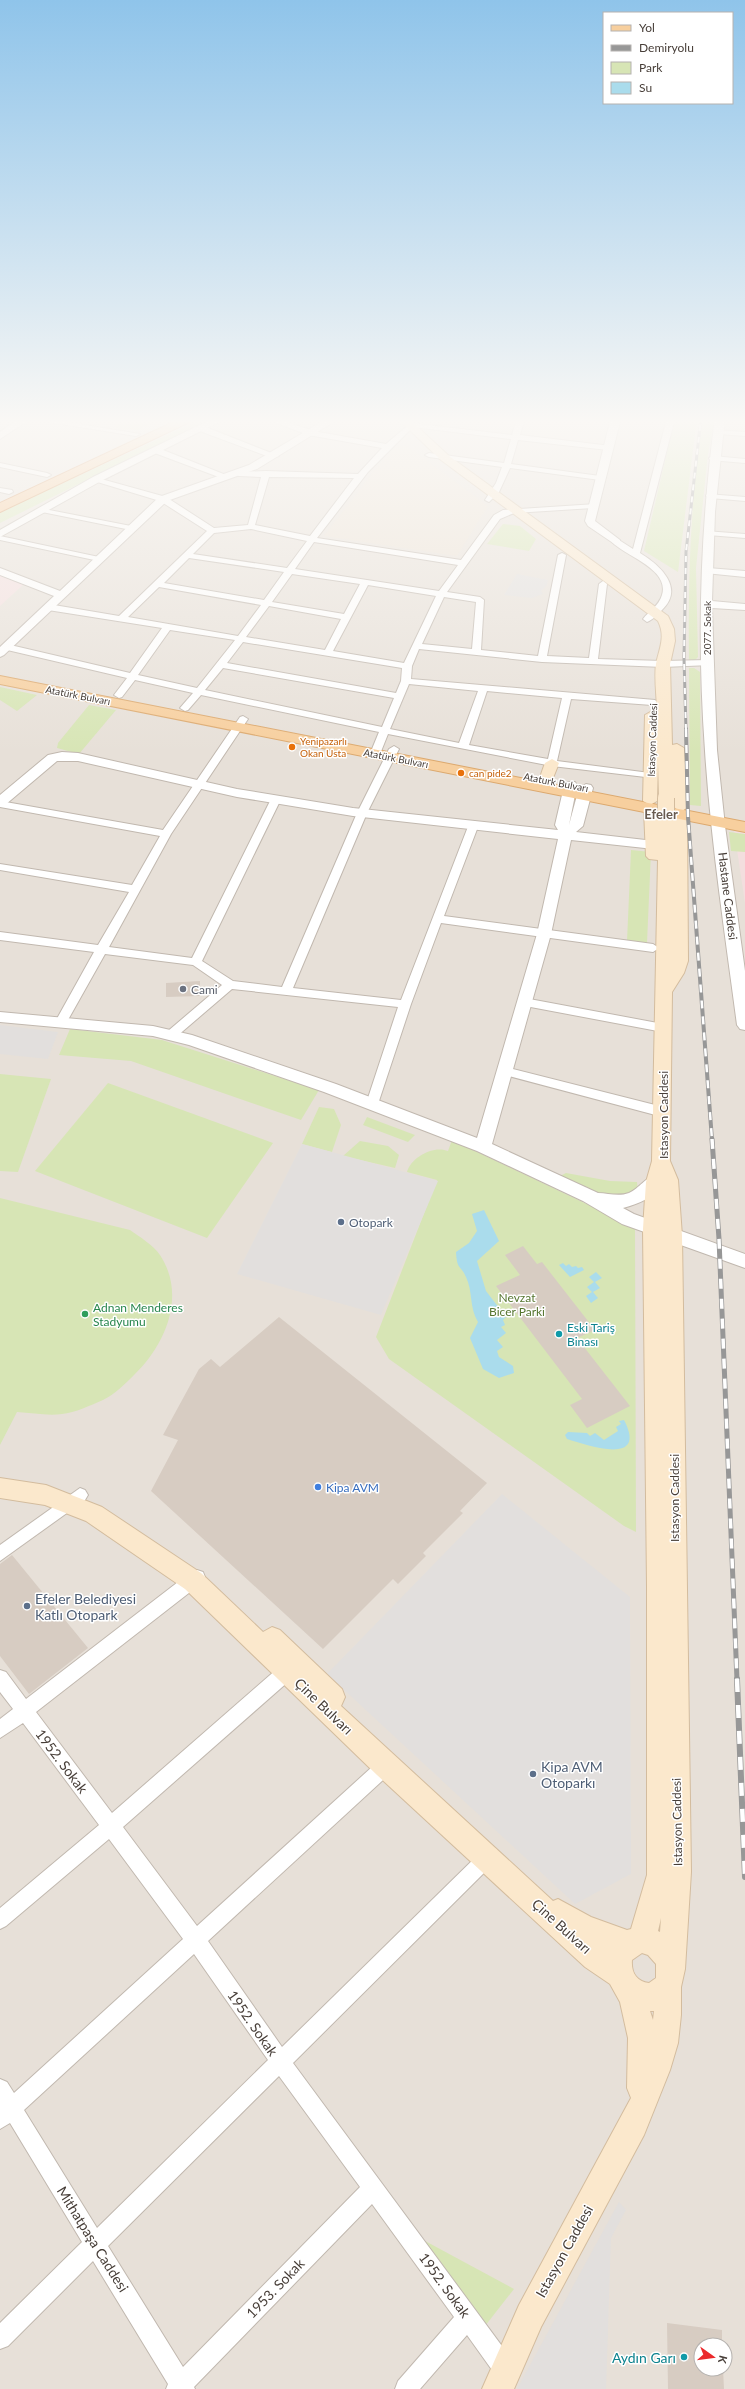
<svg xmlns="http://www.w3.org/2000/svg" width="745" height="2389" font-family="Lato,sans-serif">
<style>
.residential{fill:#e7e0d8;fill-rule:evenodd}
.education{fill:#ebe1d4}
.medical{fill:#f3dede}
.green{fill:#d7e5b5}
.parking{fill:#e2dfdd}
.water{fill:#aadcec}
.building{fill:#d7ccc2}
.lines{fill:none;stroke-linecap:round;stroke-linejoin:round}
.minor-casing{stroke:#c1b8af;stroke-width:2}
.tertiary-casing{stroke:#c1b8af;stroke-width:2}
.secondary-casing{stroke:#d3bc9e;stroke-width:2}
.primary-casing{stroke:#dca96f;stroke-width:2}
.trunk-casing{stroke:#d38744;stroke-width:2}
.minor{fill:#fff;fill-rule:evenodd}
.tertiary{fill:#fff;fill-rule:evenodd}
.secondary{fill:#fbe8cc;fill-rule:evenodd}
.primary{fill:#f7cf9e;fill-rule:evenodd}
.trunk{fill:#f6c289;fill-rule:evenodd}
.rail-far3-casing{stroke:#979797;stroke-width:3}
.rail-far2-casing{stroke:#979797;stroke-width:4}
.rail-far1-casing{stroke:#979797;stroke-width:5}
.rail-casing{stroke:#979797;stroke-width:6}
.rail-far3{stroke:#fff;stroke-width:2;stroke-dasharray:6;stroke-linecap:butt}
.rail-far2{stroke:#fff;stroke-width:2.5;stroke-dasharray:8;stroke-linecap:butt}
.rail-far1{stroke:#fff;stroke-width:3.5;stroke-dasharray:10;stroke-linecap:butt}
.rail{stroke:#fff;stroke-width:4.5;stroke-dasharray:13;stroke-linecap:butt}
.secondary-bridge-casing{stroke:#d3bc9e;stroke-width:18;stroke-linecap:butt}
.secondary-bridge{stroke:#fbe8cc;stroke-width:16}
.food-dot{fill:#e8710a;stroke:#fff;stroke-width:1.5}
.worship-dot{fill:#6b7280;stroke:#fff;stroke-width:1.5}
.service-dot{fill:#5c6f8a;stroke:#fff;stroke-width:1.5}
.leisure-dot{fill:#2e9e5b;stroke:#fff;stroke-width:1.5}
.culture-dot{fill:#0f9aa8;stroke:#fff;stroke-width:1.5}
.shop-dot{fill:#3f7fe0;stroke:#fff;stroke-width:1.5}
.labels{text-anchor:middle;dominant-baseline:central;stroke-width:3;stroke-linejoin:round;paint-order:stroke}
.far-street-label{font-size:10px;fill:#473e38;stroke:#fff}
.far-food-label{font-size:10px;fill:#c56008;stroke:#fff;text-anchor:start}
.street-label{font-size:12px;fill:#473e38;stroke:#fff}
.worship-label{font-size:12px;fill:#5b616d;stroke:#fff;text-anchor:start}
.service-label{font-size:12px;fill:#4e5e75;stroke:#fff;text-anchor:start}
.park-label{font-size:12px;fill:#55752f;stroke:#fff}
.leisure-label{font-size:12px;fill:#27864d;stroke:#fff;text-anchor:start}
.culture-label{font-size:12px;fill:#0d838f;stroke:#fff;text-anchor:start}
.shop-label{font-size:12px;fill:#366cbe;stroke:#fff;text-anchor:start}
.far-district-label{font-size:13px;font-weight:bold;fill:#695b50;stroke:#fff}
.near-service-label{font-size:14px;fill:#4e5e75;stroke:#fff;text-anchor:start}
.near-street-label{font-size:14px;fill:#473e38;stroke:#fff}
.near-culture-label{font-size:14px;fill:#0d838f;stroke:#fff;text-anchor:end}
</style>
<rect width="100%" height="100%" fill="#f3efe9"/>
<path class="residential" d="M0,418h745v1971h-745zM701,2345h24v24h-24z"/>
<path class="education" d="M407,446l81,60 -31,50 -133,-20 48,-62 23,-27z"/>
<g class="medical">
<path d="M0,573l25,10 -25,23z"/>
<path d="M734,829l11,2v72z"/>
</g>
<g class="green">
<path d="M163,418l-25,12 -22,-2 6,-9z"/>
<path d="M204,418h8l-212,105v-11z"/>
<path d="M675,418h22l-19,154 -34,-21z"/>
<path d="M703,418h12l-7,36 -12,114 2,89 -6,6h-3c-1,-85 1,-161 14,-245z"/>
<path d="M503,524l17,2 16,13 -7,12 -42,-7z"/>
<path d="M689,668h5l6,4 1,134 -11,-1z"/>
<path d="M0,687l37,8 -20,16 -17,-11z"/>
<path d="M89,705l27,5 -37,44 -22,-6 1,-5z"/>
<path d="M729,832l16,2v18l-14,-1z"/>
<path d="M631,850l20,2 -4,91 -20,-2z"/>
<path d="M70,1029l92,11 157,50 -18,30 -170,-59 -72,-6z"/>
<path d="M0,1074l51,5 -33,93 -18,-1z"/>
<path d="M108,1083l165,60 -66,95 -172,-67z"/>
<path d="M319,1107l15,2 7,16 -9,27 -30,-8z"/>
<path d="M367,1117l48,18 -7,7 -45,-17z"/>
<path d="M452,1140l183,87 1,305 -12,-6 -235,-167 -13,-22 61,-157 -30,-8c4,-15 27,-27 41,-21z"/>
<path d="M360,1141l28,5 11,9 -4,13 -52,-12z"/>
<path d="M566,1173l44,8 27,1 1,11 -35,4 -43,-21z"/>
<path d="M0,1198l130,32c10,7 23,15 30,25 27,41 5,90 -26,120 -9,9 -20,20 -31,25 -12,5 -28,13 -41,14 -14,2 -30,-1 -45,-2l-17,33z"/>
<path d="M414,2235l100,54 -29,37z"/>
</g>
<g class="parking">
<path d="M517,574l31,6 -1,5 -6,6 2,3 -11,4 -28,-3z"/>
<path d="M0,1025l58,7 -10,27 -48,-5z"/>
<path d="M302,1144l136,37 -57,134 -144,-41z"/>
<path d="M502,1494l128,103 1,277 -56,30 -248,-230z"/>
<path d="M619,2202l7,8 -15,28 -5,151h-89z"/>
</g>
<g class="water">
<path d="M484,1210l15,31 -22,20 9,30 20,26 -3,3 2,5 -4,2 5,6 -9,7 6,7 -6,4 2,6 14,9 1,7 -15,5 -16,-9 -13,-31 8,-16c-9,-14 -5,-31 -12,-45 -6,-13 -9,-7 -10,-25l13,-9 8,-12 -5,-17z"/>
<path d="M563,1263l3,3 3,-2 3,3 4,-1 2,2 4,-1 2,3 -14,7 -11,-12z"/>
<path d="M596,1272l6,6 -7,4 5,6 -7,4 5,6 -7,5 -5,-7 6,-4 -5,-5 7,-5 -5,-5z"/>
<path d="M624,1420c24,46 -35,26 -57,19l-2,-4 3,-3 19,1 3,3 5,-3 9,7 14,-9 -2,-4 5,-3 -2,-3z"/>
</g>
<g class="building">
<path d="M200,981v15l-34,1v-14z"/>
<path d="M523,1246l14,18 5,-2 53,68 -18,8 53,68 -43,22 -17,-23 12,-6 -86,-113 24,-11 -15,-20z"/>
<path d="M279,1317l208,166 -27,28 3,2 -40,40 3,3 -28,28 -5,-5 -70,70 -172,-158 27,-51 -15,-5 36,-66 12,-10 9,8z"/>
<path d="M12,1555l76,93 -59,46 -29,-38v-92z"/>
<path d="M667,2323l55,7v15h-21v24h22l1,20h-56z"/>
</g>
<g class="lines">
<defs>
<g id="minor">
<path d="M23,418h19l98,16 -4,2z"/>
<path d="M264,418h11l38,13 73,13 25,-21 101,12 5,-17h8l-5,17 91,11 1,2 -4,2 -90,-10 -7,24 89,12 4,2 -4,2 -90,-12 -11,24 -10,10 -4,-2 11,-17 6,-16 -73,-10 -4,-2 4,-2 75,10 7,-24 -98,-12 -45,45 -51,66 144,22 33,-45 9,-5 93,-6v4h-3l-79,5 -14,6 -53,73 33,5 4,3 -3,50 57,6 20,-101 4,-2 4,2 -19,101 42,2 10,-74 4,-3 4,3 -9,75 65,2 45,-1 5,3 -2,2 -48,2 -121,-5 -123,-13 -7,17 -1,13 244,21 2,2 -5,3 -81,-6 -14,62 93,12 5,3 -1,2 -102,-12 -164,-32 -8,20 -5,3 -5,-3 9,-22 -178,-37 -13,15 -3,1 -5,-3 13,-15 -58,-13 -13,17 -3,1 -5,-3 13,-17 -124,-29v-4l3,-1 124,29 32,-45 -114,-18 -4,-3 4,-3 71,12 88,-85 -47,-30 -66,-20v-4l72,20 48,31 34,-3 13,-48 -22,-1 -4,-2 1,-2 30,-1 92,3 24,-26 -74,-13zM269,477l85,1 -44,58 -55,-11zM251,529l56,12 -20,27 -94,-14 21,-21zM314,542l144,23 -19,26 -144,-22zM189,558l95,14 -20,28 -100,-17zM292,574l68,10 -16,30 -72,-12zM368,585l68,11 -32,67 -71,-12zM159,587l102,18 -23,31 -110,-19zM444,597l32,5 -4,47 -50,-5zM269,606l72,13 -16,31 -79,-13zM170,630l65,10 -38,48 -59,-13zM243,642l159,26 -1,13 -5,12 -169,-30zM223,668l171,30 -12,29 -177,-37zM409,684l69,7 -19,52 -69,-14zM487,691l75,7 -14,61 -79,-14z"/>
<path d="M592,418h18l9,3 -4,2z"/>
<path d="M667,418h8l-35,135c20,12 45,35 22,57 -5,4 -9,10 -15,12l-4,-3c6,-8 16,-13 19,-24 8,-26 -37,-39 -50,-53l7,-2 14,9z"/>
<path d="M197,426h6l76,30 -7,2 -75,-28z"/>
<path d="M715,430l30,2v4l-27,-2h-3z"/>
<path d="M152,448h6l73,29 -7,2 -72,-27z"/>
<path d="M713,456l32,3v4l-35,-3 -1,-2z"/>
<path d="M0,463l47,10 4,2 -4,2 -47,-10z"/>
<path d="M0,488l12,2 1,2 -4,2 -9,-2z"/>
<path d="M707,494l38,3v4l-35,-3 -4,-2z"/>
<path d="M39,508l92,18 4,2 -4,2 -89,-18 -4,-2z"/>
<path d="M705,531l40,3v4l-37,-3 -4,-2z"/>
<path d="M0,536l99,21 4,2 -4,2 -99,-21z"/>
<path d="M708,568l37,3v6l-40,-4 -1,-2z"/>
<path d="M243,716l5,3 -77,115 -62,113 83,11 79,-159 5,-3 5,3 -79,162 31,20 49,6 75,-174 32,-64 5,-3 5,3 -32,64 -74,175 108,12 68,-176 5,-3 5,3 -35,92 209,28 6,4 -6,4 -212,-29 -30,81 -33,100 -6,4 -6,-4 32,-97 -166,-18 -56,48h-8l-2,-3 2,-3 54,-46 -29,-20 -88,-11 -41,73h-8l-2,-3 40,-72 -94,-12v-8l98,13 31,-53 -129,-22v-6l132,21 28,-49 -160,-29v-6l163,29 77,-113z"/>
<path d="M524,998l139,26 6,4 -6,4 -143,-27 -2,-3 2,-3z"/>
<path d="M505,1067l158,40 6,5 -6,5 -162,-43 -2,-3z"/>
<path d="M80,1488l5,2 3,5 -3,5 -85,61v-16z"/>
<path d="M197,1570l6,2 2,5 -2,5 -167,130 76,101 173,-151 6,-2 6,2 2,6 -2,6 -174,153 74,99 186,-169 6,-3 6,3 3,6 -3,6 -187,172 74,106 202,-198 6,-3 6,3 3,6 -3,6 -203,202 220,298 3,8 -3,8 -8,3 -8,-3 -30,-42 -47,54h-25l3,-8 56,-64 -82,-113 -178,183 1,2h-29l2,-5 -75,-123 -85,85 -8,3v-26l82,-81 -72,-119 -10,6v-50l7,3 7,11 169,-154 -74,-100 -103,87 -6,3v-21l99,-83 -76,-102 -23,15v-19l13,-10 -13,-17v-22l6,2 20,27 165,-127zM194,1954l74,106 -171,168 -73,-118zM279,2076l81,111 -177,180 -75,-121z"/>
</g>
<g id="tertiary">
<path d="M20,418h12l-32,21v-7z"/>
<path d="M214,418h13l-126,63 -101,56v-7l93,-53z"/>
<path d="M328,418h12l-83,51 -90,32 -163,154 -4,2v-10l54,-51 -54,-21v-7l60,23 99,-94 90,-32z"/>
<path d="M611,418h10l-26,103 25,19v4l-4,1 -28,-19 -3,-5z"/>
<path d="M715,418h10l-10,94 -3,89 33,3v6l-33,-2 5,142 8,76 20,145v59l-5,-1 -3,-4c-12,-91 -26,-182 -32,-274 -8,-111 -5,-222 10,-333z"/>
<path d="M62,752l16,1 159,36 116,19 205,22 -3,-5 10,-43h10l2,3 -8,40 10,-37 7,-4 5,1 2,3 -10,38 -7,6 78,9 7,4 -7,4 -83,-9 -20,94 -59,210 106,49c10,0 20,4 31,0 12,-5 18,-20 32,-16l2,5c-8,15 -24,22 -40,26l11,6 111,40v14l-123,-44 -39,-23 -106,-50 -153,-59 -135,-47 -36,-9 -153,-14v-10l153,14 39,9 144,49 141,54 60,-204 21,-95 -205,-23 -116,-19 -159,-36h-21l-52,44 -5,1v-11l48,-40z"/>
</g>
<g id="secondary">
<path d="M397,418h11l41,38 219,160 6,13 1,12 -5,23 2,81 5,-1 7,4 4,59 -6,4 5,4 1,146 -4,12 -12,19 -2,169 8,19 4,56 9,636 -6,97 -4,18v28l-3,28 -8,27 -26,65 -103,192 -27,62h-32l37,-84 112,-207 -4,-10 1,-50 -8,-36 -10,-18 -25,-17 -208,-192 -192,-186 -99,-68 -41,-16 -45,-7v-20l46,7 56,22 99,66 62,59 9,-5 8,3 62,59 3,8 -4,9 212,195 5,-2 33,18 36,13 4,-1 16,-54v-289l-4,-357 3,-47 6,-21 6,-301 -9,-1 -3,-3 -2,-46 2,-3h10l3,9 7,-3 7,3 6,-5 -5,-4 -1,-9 -7,4 -7,-4 -1,-35 -1,38 -7,4 -7,-4 2,-86 7,-4 5,1c0,-15 -3,-33 -1,-48 3,-15 10,-27 2,-43l-217,-161zM661,1918l-1,14 -2,-1zM642,1953l6,2 8,9v14l-7,5c-13,-2 -18,-11 -17,-23zM650,2011h4l-1,9z"/>
<path d="M552,759l7,4 -8,20h-10l-2,-3 6,-17z"/>
</g>
<path id="primary" d="M0,676l745,146v10l-745,-148z"/>
<path id="trunk" d="M182,418h16l-198,94v-9z"/>
</defs>
<use href="#minor" class="minor-casing"/>
<use href="#tertiary" class="tertiary-casing"/>
<use href="#secondary" class="secondary-casing"/>
<use href="#primary" class="primary-casing"/>
<use href="#trunk" class="trunk-casing"/>
<use href="#minor" class="minor"/>
<use href="#tertiary" class="tertiary"/>
<use href="#secondary" class="secondary"/>
<use href="#primary" class="primary"/>
<use href="#trunk" class="trunk"/>
<defs>
<path id="rail-far3" d="M686,730l-2,-72 2,-106 15,-134"/>
<path id="rail-far2" d="M686,729l2,88 24,323"/>
<path id="rail-far1" d="M712,1139l7,100 18,441"/>
<path id="rail" d="M737,1679l8,198"/>
</defs>
<use href="#rail-far3" class="rail-far3-casing"/>
<use href="#rail-far2" class="rail-far2-casing"/>
<use href="#rail-far1" class="rail-far1-casing"/>
<use href="#rail" class="rail-casing"/>
<use href="#rail-far3" class="rail-far3"/>
<use href="#rail-far2" class="rail-far2"/>
<use href="#rail-far1" class="rail-far1"/>
<use href="#rail" class="rail"/>
<defs>
<path id="secondary-bridge" d="M666,798v19"/>
</defs>
<use href="#secondary-bridge" class="secondary-bridge-casing"/>
<use href="#secondary-bridge" class="secondary-bridge"/>
</g>
<linearGradient id="sky" x2="0" y2="1"><stop stop-color="#8fc4ea"/><stop offset="0.56" stop-color="#faf8f5"/><stop offset="1" stop-color="#faf8f5" stop-opacity="0"/></linearGradient>
<rect width="745" height="753" fill="url(#sky)"/>
<g class="food-dot">
<circle cx="292" cy="747" r="4"/>
<circle cx="461" cy="773" r="4"/>
</g>
<circle class="worship-dot" cx="183" cy="989" r="4"/>
<g class="service-dot">
<circle cx="341" cy="1222" r="4"/>
<circle cx="27" cy="1606" r="4"/>
<circle cx="533" cy="1774" r="4"/>
</g>
<circle class="leisure-dot" cx="85" cy="1314" r="4"/>
<g class="culture-dot">
<circle cx="559" cy="1334" r="4"/>
<circle cx="684" cy="2357" r="4"/>
</g>
<circle class="shop-dot" cx="318" cy="1487" r="4"/>
<g class="labels">
<g class="far-street-label">
<text transform="translate(707 628) rotate(-90)">2077. Sokak</text>
<text transform="translate(78 695) rotate(11)">Atatürk Bulvarı</text>
<text transform="translate(652 740) rotate(-88)">Istasyon Caddesi</text>
<text transform="translate(396 758) rotate(11)">Atatürk Bulvarı</text>
<text transform="translate(556 782) rotate(11)">Ataturk Bulvarı</text>
</g>
<g class="far-food-label">
<text x="300" y="741">Yenipazarlı<tspan x="300" dy="12">Okan Usta</tspan></text>
<text x="469" y="773">can pide2</text>
</g>
<g class="street-label">
<text transform="translate(728 896) rotate(83)">Hastane Caddesi</text>
<text transform="translate(663 1115) rotate(-90)">Istasyon Caddesi</text>
<text transform="translate(674 1498) rotate(-90)">Istasyon Caddesi</text>
<text transform="translate(677 1822) rotate(-91)">Istasyon Caddesi</text>
</g>
<g class="worship-label">
<text x="191" y="989">Cami</text>
</g>
<g class="service-label">
<text x="349" y="1222">Otopark</text>
</g>
<g class="park-label">
<text x="517" y="1297">Nevzat<tspan x="517" dy="14">Bicer Parki</tspan></text>
</g>
<g class="leisure-label">
<text x="93" y="1307">Adnan Menderes<tspan x="93" dy="14">Stadyumu</tspan></text>
</g>
<g class="culture-label">
<text x="567" y="1327">Eski Tariş<tspan x="567" dy="14">Binası</tspan></text>
</g>
<g class="shop-label">
<text x="326" y="1487">Kipa AVM</text>
</g>
<g class="far-district-label">
<text x="661" y="814">Efeler</text>
</g>
<g class="near-service-label">
<text x="35" y="1598">Efeler Belediyesi<tspan x="35" dy="16">Katlı Otopark</tspan></text>
<text x="541" y="1766">Kipa AVM<tspan x="541" dy="16">Otoparkı</tspan></text>
</g>
<g class="near-street-label">
<text transform="translate(324 1706) rotate(44)">Çine Bulvarı</text>
<text transform="translate(62 1761) rotate(53)">1952. Sokak</text>
<text transform="translate(562 1926) rotate(42)">Çine Bulvarı</text>
<text transform="translate(253 2023) rotate(55)">1952. Sokak</text>
<text transform="translate(93 2239) rotate(58)">Mithatpaşa Caddesi</text>
<text transform="translate(564 2251) rotate(-61)">Istasyon Caddesi</text>
<text transform="translate(445 2285) rotate(54)">1952. Sokak</text>
<text transform="translate(275 2288) rotate(-46)">1953. Sokak</text>
</g>
<g class="near-culture-label">
<text x="676" y="2357">Aydın Garı</text>
</g>
</g>
<rect x="603" y="12" width="130" height="92" fill="#ffffff" stroke="#b5b2af"/>
<rect x="611" y="25" width="20" height="6" fill="#f7cf9e" stroke="#b5b2af"/>
<text x="639" y="32" font-size="12" fill="#473e38">Yol</text>
<rect x="611" y="45" width="20" height="6" fill="#979797" stroke="#b5b2af"/>
<text x="639" y="52" font-size="12" fill="#473e38">Demiryolu</text>
<rect x="611" y="62" width="20" height="12" fill="#d7e5b5" stroke="#b5b2af"/>
<text x="639" y="72" font-size="12" fill="#473e38">Park</text>
<rect x="611" y="82" width="20" height="12" fill="#aadcec" stroke="#b5b2af"/>
<text x="639" y="92" font-size="12" fill="#473e38">Su</text>
<g transform="translate(713 2357) rotate(104)"><circle r="19" fill="#ffffff" stroke="#b5b2af"/>
<path d="M0-3L7 15L0 10L-7 15Z" fill="#eb292c"/>
<text y="-6" font-size="11" font-weight="bold" text-anchor="middle" fill="#473e38">K</text>
</g>
</svg>
